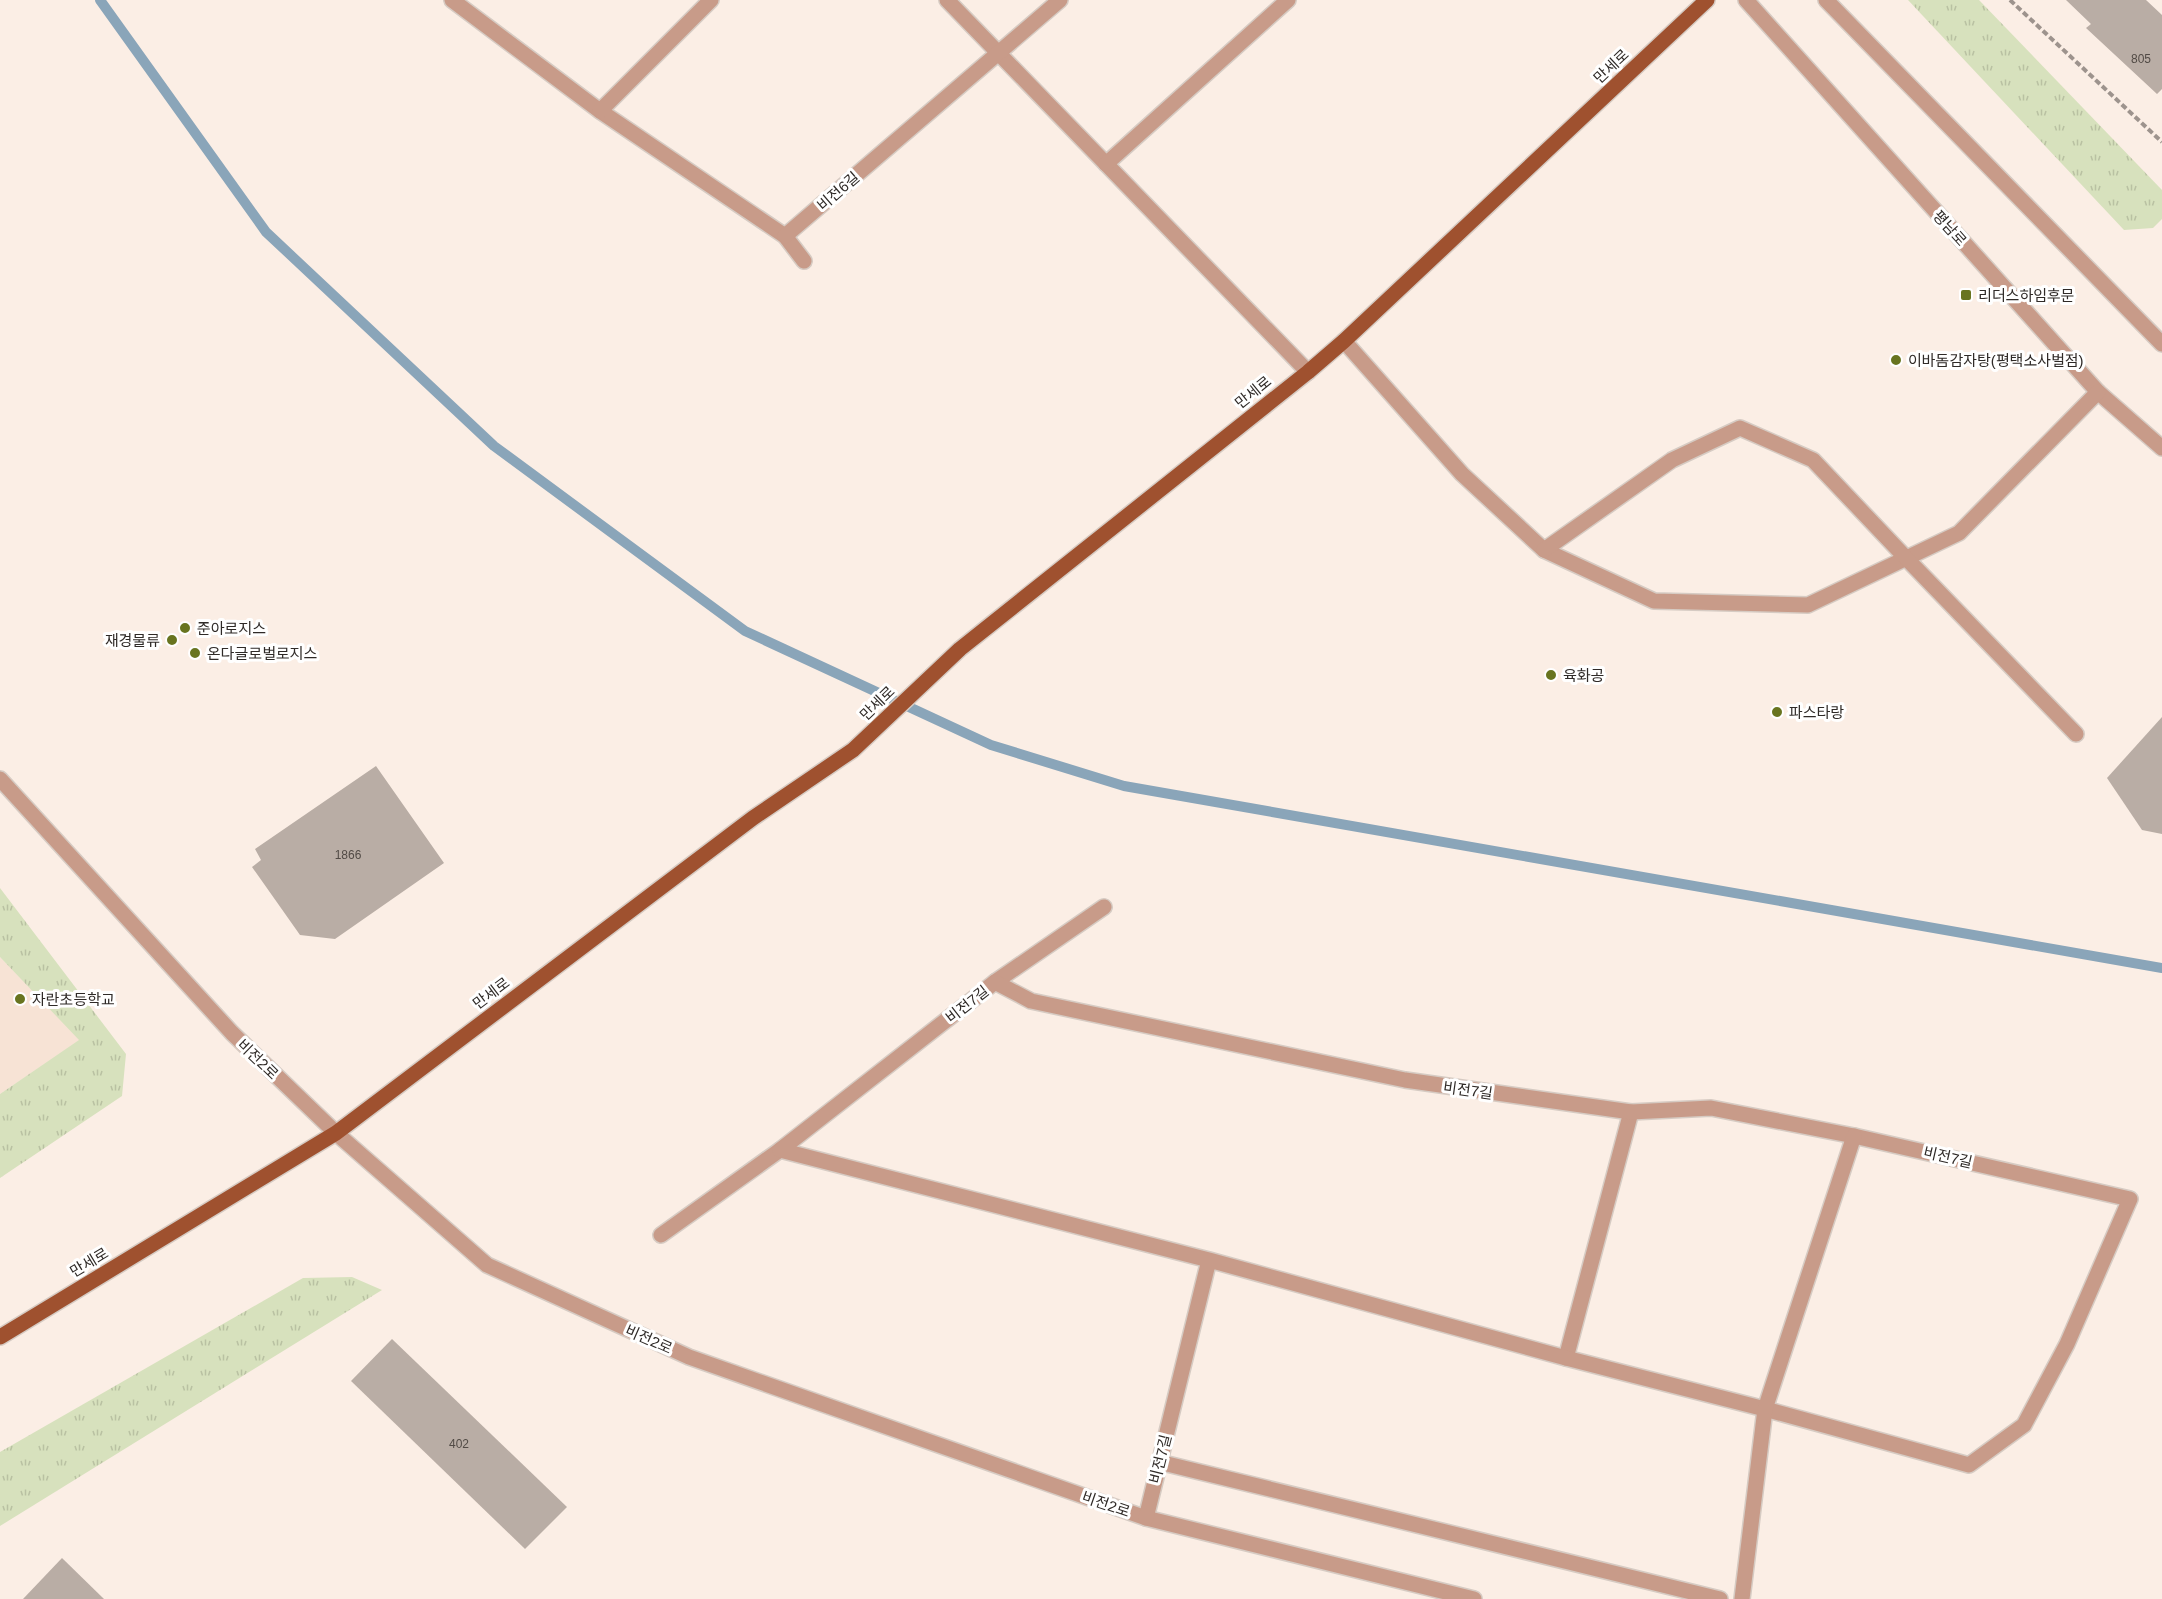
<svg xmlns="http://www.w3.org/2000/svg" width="2162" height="1599" font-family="Arial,'Noto Sans KR',sans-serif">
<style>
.built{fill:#f7e3d5}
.grass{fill:url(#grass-tufts)}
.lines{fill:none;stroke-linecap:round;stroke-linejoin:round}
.stream{stroke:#8aa5b9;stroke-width:10}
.building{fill:#b9ada5}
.minor-casing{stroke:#d6cbc3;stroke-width:18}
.major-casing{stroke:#d6cbc3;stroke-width:18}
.path{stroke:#9d938d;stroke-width:4;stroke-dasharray:6 3;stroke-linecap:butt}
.minor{stroke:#c89b89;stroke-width:15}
.major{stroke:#9f512f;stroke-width:15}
.poi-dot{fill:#68741f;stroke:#fff;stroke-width:2}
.labels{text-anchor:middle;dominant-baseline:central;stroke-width:6;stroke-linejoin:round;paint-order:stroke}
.number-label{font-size:12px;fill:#524b46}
.street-label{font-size:15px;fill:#2f2a27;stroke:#fff}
.poi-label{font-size:15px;fill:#2f2a27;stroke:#fff;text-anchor:start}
</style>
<defs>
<pattern id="grass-tufts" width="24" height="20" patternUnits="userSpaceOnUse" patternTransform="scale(1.5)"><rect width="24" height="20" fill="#d7e1bd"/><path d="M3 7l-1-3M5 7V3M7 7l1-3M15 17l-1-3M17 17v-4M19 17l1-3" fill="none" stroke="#b9c1a2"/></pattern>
</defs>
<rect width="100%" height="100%" fill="#fbeee5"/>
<path class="built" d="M0,957l80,83 -80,54z"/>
<g class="grass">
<path d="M1908,0h71l183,190v29l-9,9 -29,2z"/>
<path d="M0,888l126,166 -4,42 -122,82v-84l79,-54 -79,-83z"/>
<path d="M352,1277l30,13 -382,236v-74l303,-174z"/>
</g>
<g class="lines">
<path class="stream" d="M100,0l166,232 228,214 251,185 246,114 133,41 1038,182"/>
</g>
<g class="building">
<path d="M2066,0h80l16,15v74l-5,5 -71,-66 5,-4z"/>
<path d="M2162,717v117l-20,-4 -35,-52z"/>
<path d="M376,766l68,97 -109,76 -35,-4 -48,-68 9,-7 -6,-11z"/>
<path d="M392,1339l175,168 -42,42 -174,-168z"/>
<path d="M62,1558l42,41h-81z"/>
</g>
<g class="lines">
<defs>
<g id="minor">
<path d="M452,0l148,111 185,125 19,25"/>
<path d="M947,0l361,372"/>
<path d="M1746,0l352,392 64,56"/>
<path d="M1826,0l336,344"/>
<path d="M600,111l111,-111"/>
<path d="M1106,164l182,-164"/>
<path d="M785,236l275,-236"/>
<path d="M1344,341l118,133 82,76 110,51 154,4 151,-72 139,-141"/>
<path d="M1544,550l128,-90 68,-32 73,32 93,98 170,176"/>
<path d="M0,779l232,254 104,100 151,132 202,92 457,161 328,81"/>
<path d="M995,982l109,-75"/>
<path d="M661,1235l119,-85"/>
<path d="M1566,1358l65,-246"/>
<path d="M1159,1462l561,137"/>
<path d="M1146,1518l63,-258 -429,-110 215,-168 36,19 374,79 226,32 80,-4 143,28 276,63 -63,145 -43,81 -55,40 -204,-56 -199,-51 -357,-98"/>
<path d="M1742,1599l23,-190 89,-273"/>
</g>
<path id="major" d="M0,1337l336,-204 417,-315 100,-68 107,-101 348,-277 36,-31 363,-341"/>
</defs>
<use href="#minor" class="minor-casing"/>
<use href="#major" class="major-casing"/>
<path class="path" d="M2010,0l152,142"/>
<use href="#minor" class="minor"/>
<use href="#major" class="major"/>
</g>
<g class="poi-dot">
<rect x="1960" y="289" width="12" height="12" rx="3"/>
<circle cx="1896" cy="360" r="6"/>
<circle cx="185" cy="628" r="6"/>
<circle cx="172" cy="640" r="6"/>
<circle cx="195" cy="653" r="6"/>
<circle cx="1551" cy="675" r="6"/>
<circle cx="1777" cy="712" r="6"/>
<circle cx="20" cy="999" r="6"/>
</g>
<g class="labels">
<g class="number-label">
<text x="2141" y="59">805</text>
<text x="348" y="855">1866</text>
<text x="459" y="1444">402</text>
</g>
<g class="street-label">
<text transform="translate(1611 66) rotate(-43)">만세로</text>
<text transform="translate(838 191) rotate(-41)">비전6길</text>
<text transform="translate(1950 228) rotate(48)">평남로</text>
<text transform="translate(1253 392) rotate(-39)">만세로</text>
<text transform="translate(877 703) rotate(-44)">만세로</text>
<text transform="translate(491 993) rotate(-37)">만세로</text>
<text transform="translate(967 1004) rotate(-38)">비전7길</text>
<text transform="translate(258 1059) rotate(44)">비전2로</text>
<text transform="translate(1468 1090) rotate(8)">비전7길</text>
<text transform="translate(1948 1157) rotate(13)">비전7길</text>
<text transform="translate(89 1262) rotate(-31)">만세로</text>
<text transform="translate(649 1339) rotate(24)">비전2로</text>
<text transform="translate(1160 1459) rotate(-76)">비전7길</text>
<text transform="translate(1106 1504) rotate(19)">비전2로</text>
</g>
<g class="poi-label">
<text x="1978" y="295">리더스하임후문</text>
<text x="1908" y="360">이바돔감자탕(평택소사벌점)</text>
<text x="197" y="628">준아로지스</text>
<text x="160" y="640" text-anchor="end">재경물류</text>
<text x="207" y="653">온다글로벌로지스</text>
<text x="1563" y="675">육화공</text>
<text x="1789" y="712">파스타랑</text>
<text x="32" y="999">자란초등학교</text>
</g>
</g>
</svg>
